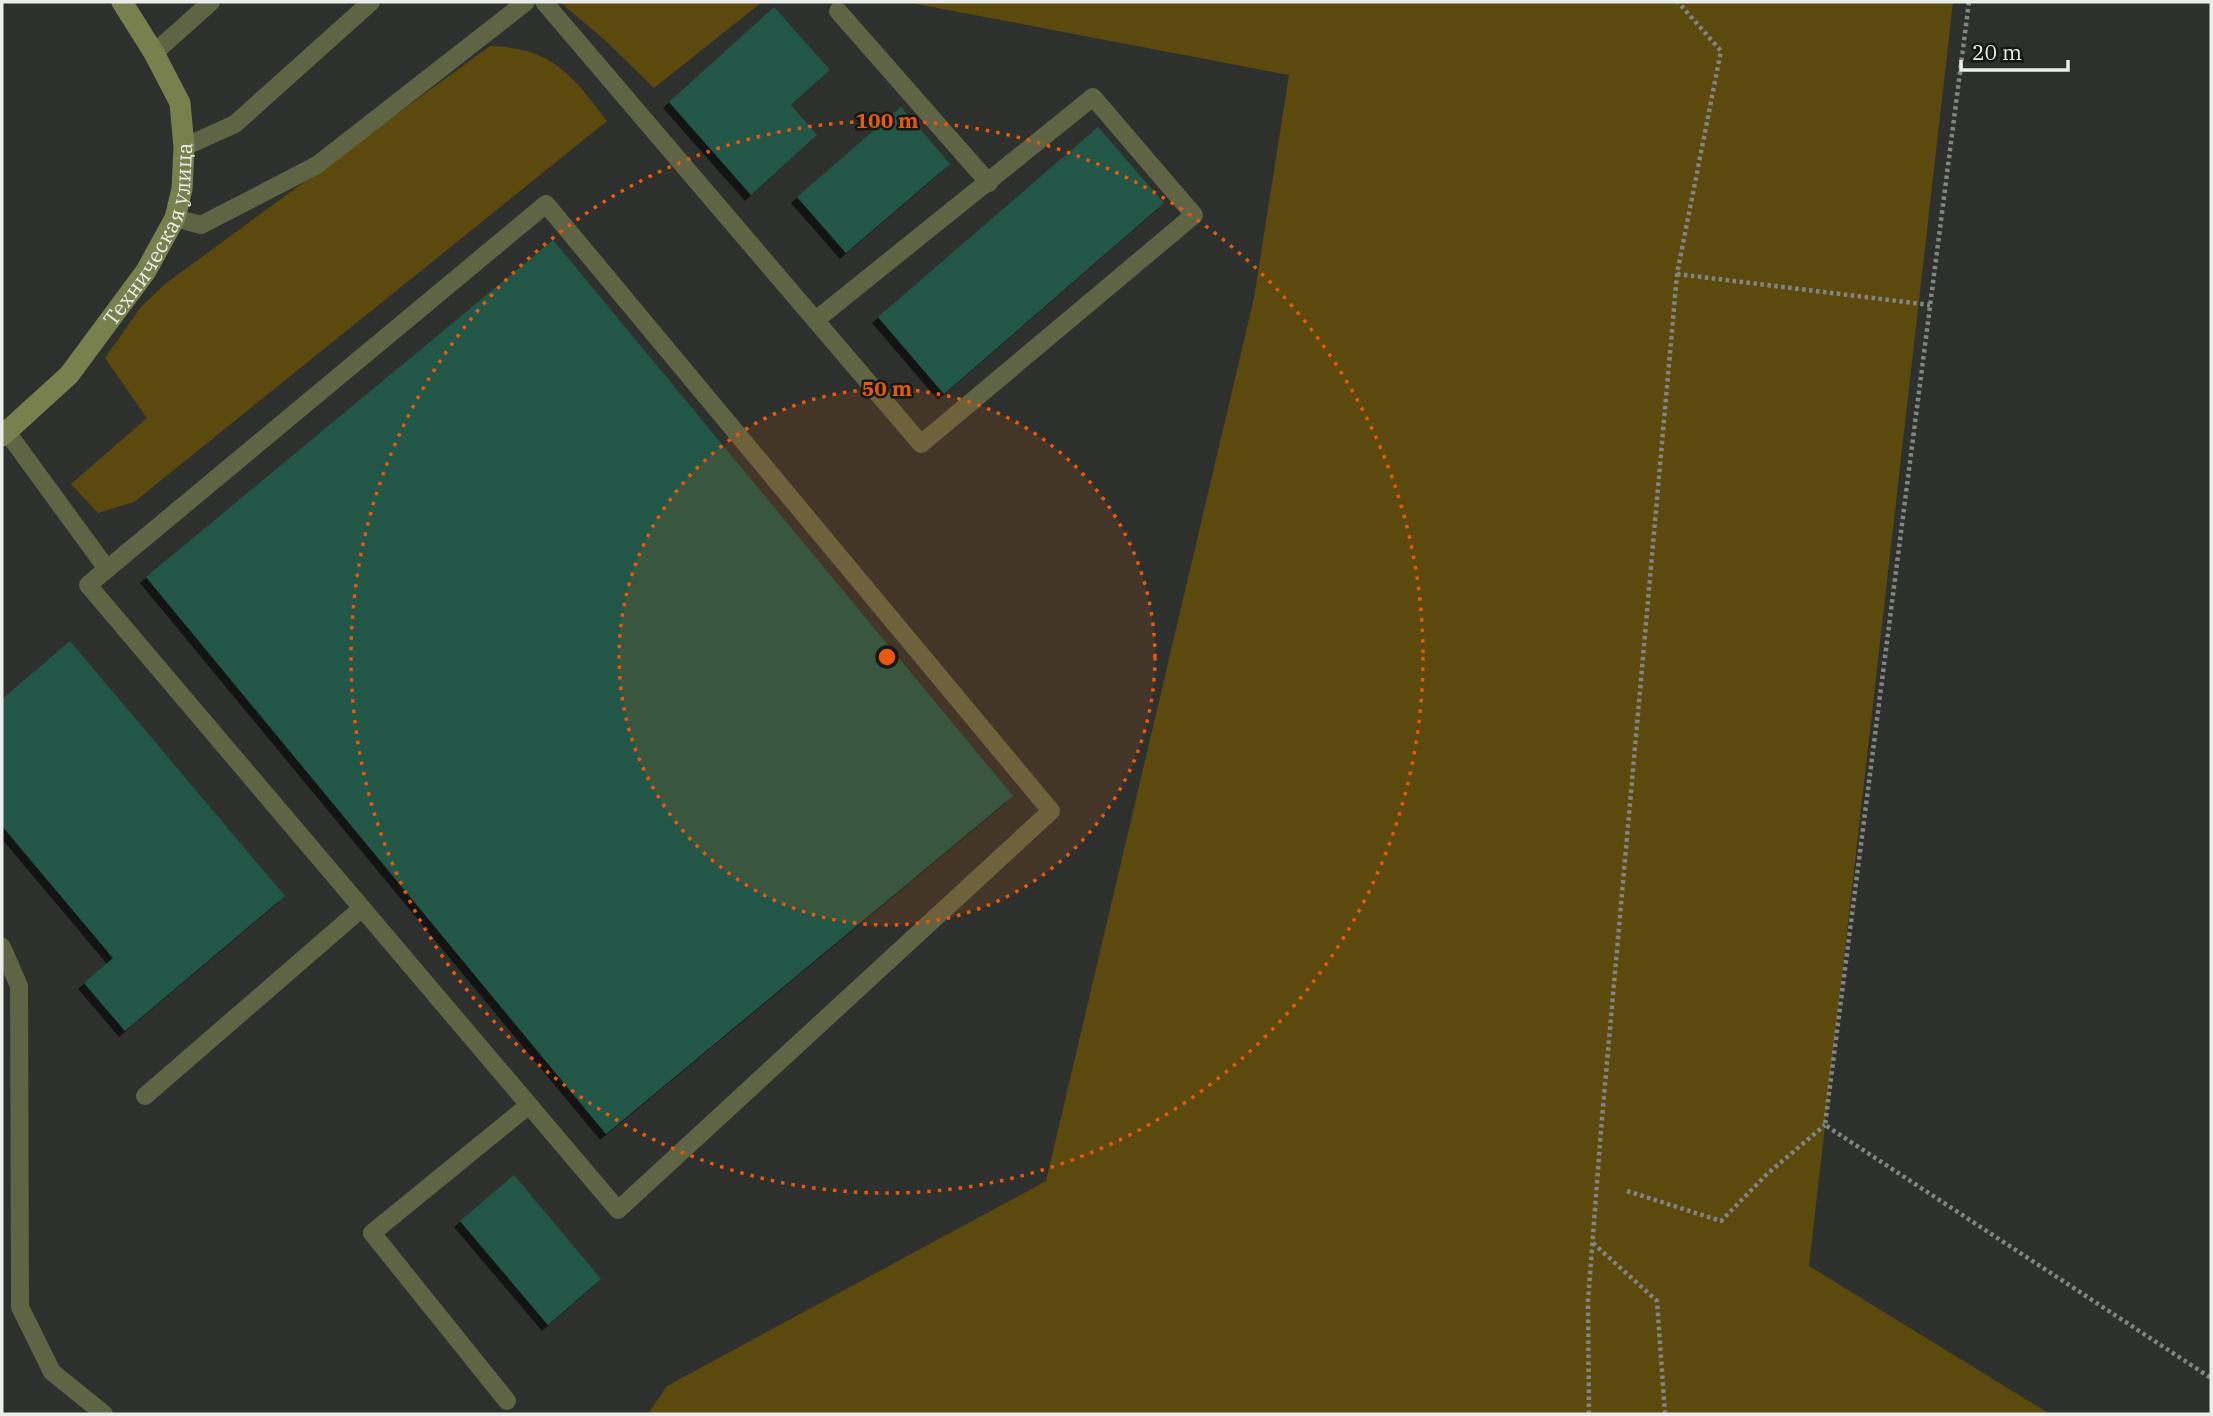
<svg xmlns="http://www.w3.org/2000/svg" width="2213" height="1416" font-family="'IBM Plex Serif',serif">
<style>
.green{fill:#5c490d}
.building{fill:#205747;filter:url(#shadow)}
.lines{fill:none;stroke-linecap:round;stroke-linejoin:round}
.path{stroke:#828582;stroke-width:4.5;stroke-dasharray:3.5 3.5;stroke-linecap:butt}
.lane{stroke:#5e6444;stroke-width:18}
.secondary{stroke:#78814e;stroke-width:21}
.ring{fill:none;stroke:#e8590c;stroke-width:3.5;stroke-dasharray:3.5 7}
.labels{text-anchor:middle;dominant-baseline:central;stroke-width:5;stroke-linejoin:round;paint-order:stroke}
.street-label{font-size:21px;fill:#ebedeb;stroke:#161816}
.centre{fill:#e8590c;stroke:#161816;stroke-width:3.5}
.ring-label{font-size:21px;text-anchor:middle;font-weight:bold;fill:#e8590c;stroke:#161816;stroke-width:5;stroke-linejoin:round;paint-order:stroke}
</style>
<defs>
<filter id="shadow"><feDropShadow dx="-6" dy="6" stdDeviation="0" flood-color="#0009"/></filter>
</defs>
<rect width="100%" height="100%" fill="#2d302d"/>
<g class="green">
<path d="M560,2h202l-108,86 -47,-46z"/>
<path d="M906,2h1047l-144,1264 241,148h-1402l19,-28 379,-205 208,-883 35,-223z"/>
<path d="M490,46c63,2 82,29 117,75l-473,381 -36,11 -27,-29 76,-66 -42,-60 36,-51 24,-23z"/>
</g>
<g class="building">
<path d="M774,7l56,63 -39,35 26,30 -66,60 -82,-93z"/>
<path d="M901,107l49,57 -104,89 -49,-56z"/>
<path d="M1098,127l66,76 -220,191 -66,-77z"/>
<path d="M553,240l460,556 -407,338 -460,-557z"/>
<path d="M70,641l215,255 -160,135 -41,-48 29,-25 -111,-132v-127z"/>
<path d="M514,1175l87,104 -53,46 -88,-104z"/>
</g>
<g class="lines">
<g class="path">
<path d="M1969,2l-144,1123 386,253"/>
<path d="M1677,274l253,31"/>
<path d="M1627,1191l94,30 46,-47 58,-49"/>
<path d="M1593,1243l64,58 8,113"/>
<path d="M1589,1414l-1,-113 13,-171 76,-856 44,-223 -43,-49"/>
</g>
<g class="lane">
<path d="M544,2l377,442 273,-229 -101,-118 -276,222"/>
<path d="M838,11l151,172"/>
<path d="M154,53l57,-51"/>
<path d="M184,147l51,-23 136,-122"/>
<path d="M546,204l505,607 -433,399 -530,-625z"/>
<path d="M175,218l26,7 116,-60 209,-163"/>
<path d="M7,432l100,137"/>
<path d="M2,947l17,39 1,321 32,65 52,42"/>
<path d="M145,1096l217,-188"/>
<path d="M507,1401l-135,-168 157,-128"/>
</g>
<path class="secondary" id="s1" d="M2,436l67,-61 77,-104 29,-53 7,-29 2,-42 -4,-44 -26,-50 -32,-51"/>
</g>
<circle cx="887" cy="657" r="268" fill="#e8590c" fill-opacity=".12"/>
<g class="ring">
<circle cx="887" cy="657" r="268"/>
<circle cx="887" cy="657" r="536"/>
</g>
<g class="labels">
<g class="street-label">
<text stroke="none"><textPath href="#s1" startOffset="256">Техническая улица</textPath></text>
</g>
</g>
<circle cx="887" cy="657" r="10" class="centre"/>
<g class="ring-label">
<text x="887" y="128">100 m</text>
<text x="887" y="396">50 m</text>
</g>
<rect width="2213" height="1416" fill="none" stroke="#ebedeb" stroke-width="7"/>
<path d="M1961 60v10h107v-10" fill="none" stroke="#ebedeb" stroke-width="3.5"/>
<text x="1972" y="60" font-size="21" fill="#ebedeb" stroke="#161816" stroke-width="5" paint-order="stroke">20 m</text>
</svg>
